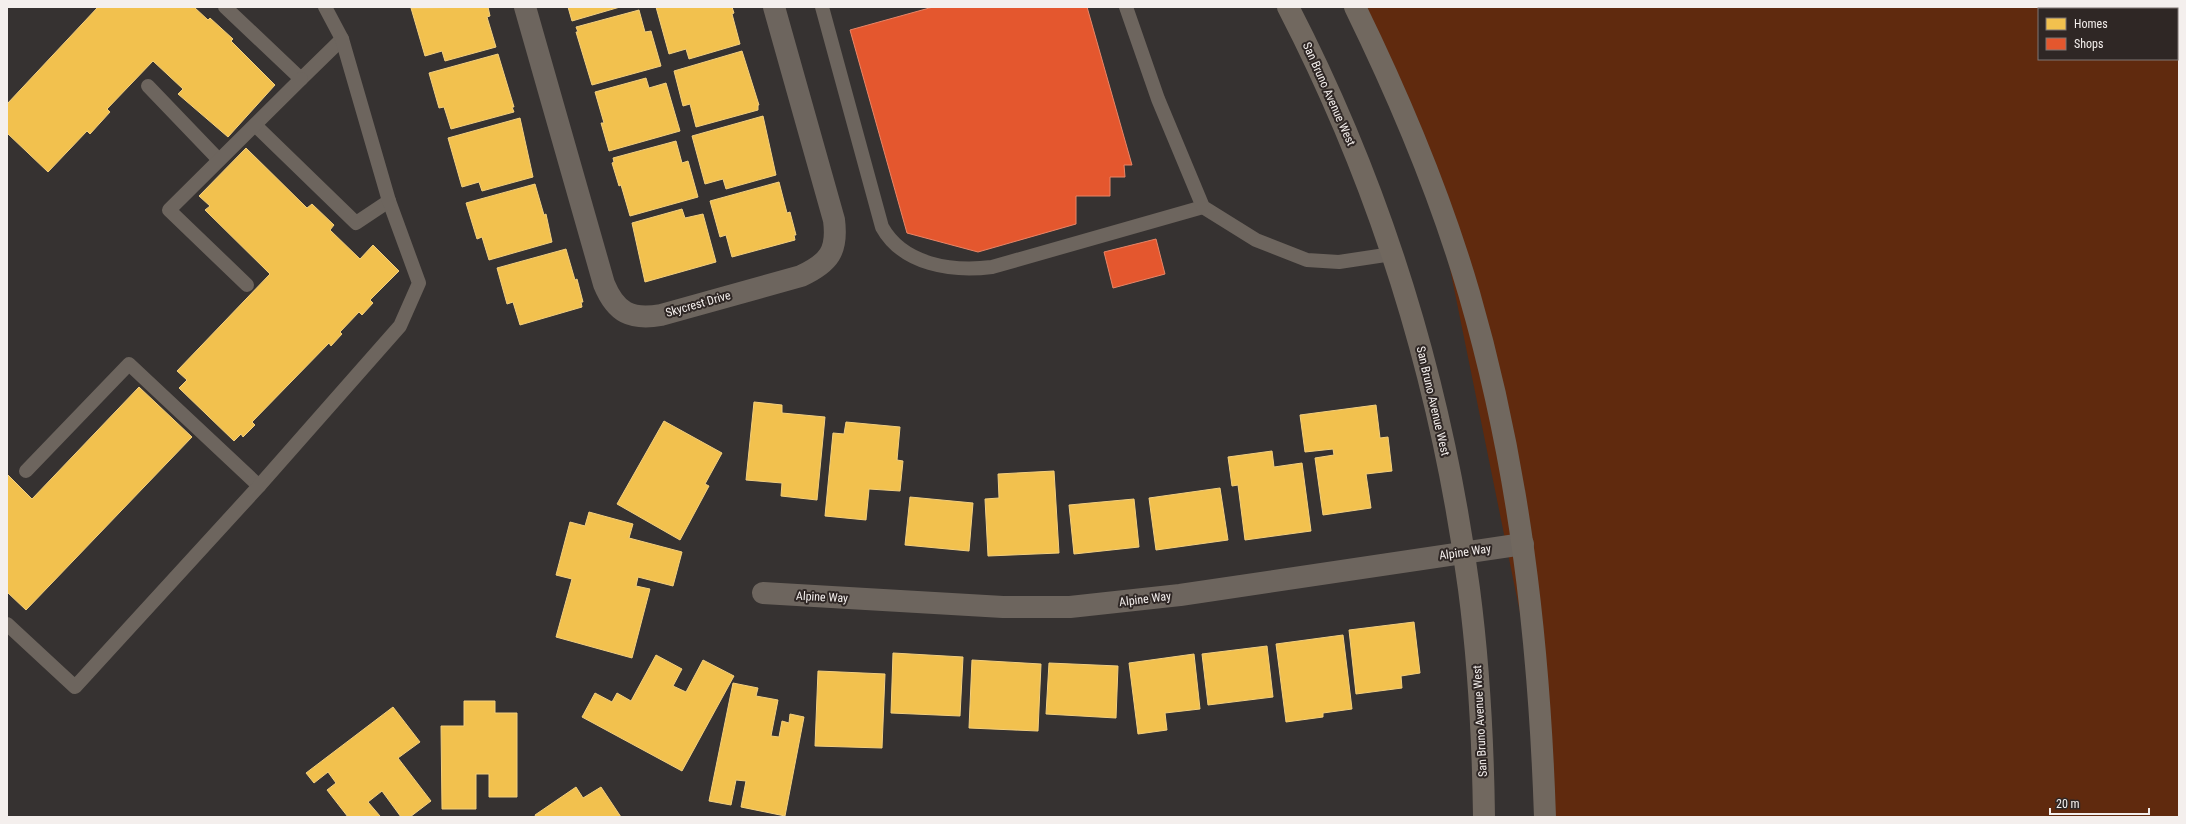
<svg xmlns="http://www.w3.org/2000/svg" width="2186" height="824" font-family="'Roboto Condensed',sans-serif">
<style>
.green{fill:#602a0e;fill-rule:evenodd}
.homes{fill:#f2c14e;stroke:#f3cf7e}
.shops{fill:#e4572e;stroke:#e98567}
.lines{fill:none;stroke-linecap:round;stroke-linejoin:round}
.service{stroke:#6d655e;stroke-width:14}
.minor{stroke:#6d655e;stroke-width:22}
.secondary{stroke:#71685f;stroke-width:22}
.labels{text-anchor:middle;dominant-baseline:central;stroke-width:4;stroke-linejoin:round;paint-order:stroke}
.street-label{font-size:12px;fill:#f4efed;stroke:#2f2725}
</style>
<rect width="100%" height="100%" fill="#363231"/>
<path class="green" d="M1346,7h833v810h-634l-4,-101 -107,-526zM2039,9h138v50h-138z"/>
<g class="homes">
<path d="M98,7h96l14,13 2,-2 23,21 -2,2 44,44 -47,52 -50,-43 5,-5 -30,-28 -46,48 3,3 -20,22 -3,-3 -39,41 -41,-39v-29z"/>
<path d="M488,7l2,9 -3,1 9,30 -51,14 -3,-10 -17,5 -14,-48z"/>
<path d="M568,7h52l-48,14z"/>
<path d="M656,7h76l2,6 -2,1 8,30 -51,15 -3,-10 -17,5z"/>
<path d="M639,10l6,22 6,-1 10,35 -69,19 -16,-53h2l-2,-5z"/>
<path d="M742,51l17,54h-1v5l-62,17 -6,-23 -7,2 -9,-35z"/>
<path d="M498,54l16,53h-2l2,5 -63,17 -7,-22 -5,1 -10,-35z"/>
<path d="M646,78l3,10 17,-5 14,48 -71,20 -8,-28h3l-9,-31z"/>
<path d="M763,116l13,59 -50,14 -3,-10 -18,5 -13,-48z"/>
<path d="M520,118l13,59 -51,14 -3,-9 -17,5 -14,-49z"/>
<path d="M676,141l6,22 6,-2 10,36 -68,19 -9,-31 -2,1 -7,-23 2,-1 -1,-4z"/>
<path d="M246,148l61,60 5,-4 22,21 -4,5 30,29 13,-14 26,26 -29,29 3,3 -11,12 -3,-3 -19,20 2,2 -11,12 -2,-3 -77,79 3,3 -12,12 -2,-3 -7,7 -55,-53 8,-8 -10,-9 93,-97 -65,-64 5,-4 -11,-10z"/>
<path d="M779,182l8,31 3,-1 6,23h-2l1,5 -63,17 -6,-22 -6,2 -10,-36z"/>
<path d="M535,184l9,31 2,-1 6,28 -63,18 -7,-23 -5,2 -11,-36z"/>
<path d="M682,209l3,9 18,-4 13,48 -71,20 -13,-59z"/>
<path d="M566,249l9,31 2,-1 6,23h-2l1,5 -62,18 -7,-23 -6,2 -10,-36z"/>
<path d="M139,387l53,50 -166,173 -19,-18v-118l25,25z"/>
<path d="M754,402l28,3v8l43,4 -8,83 -36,-4 1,-13 -36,-3z"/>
<path d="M1376,405l4,33 8,-1 4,34 -26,3 5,34 -48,7 -8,-57 19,-3 -1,-6 -28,3 -5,-37z"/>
<path d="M664,421l58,32 -17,31 4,2 -29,54 -63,-36z"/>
<path d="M846,422l54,5 -3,33 6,1 -3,30 -31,-2 -3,31 -41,-4 8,-83 11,1z"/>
<path d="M1272,451l2,16 28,-4 9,68 -66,9 -7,-55 -6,1 -4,-29z"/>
<path d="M1054,471l5,82 -71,3 -3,-57 14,-1 -1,-24z"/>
<path d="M1220,488l8,52 -72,10 -7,-52z"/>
<path d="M910,497l63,6 -4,48 -64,-6z"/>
<path d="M1134,499l5,48 -65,7 -5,-49z"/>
<path d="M589,512l44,12 -4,14 53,14 -9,34 -35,-9 -2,9 14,3 -18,69 -76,-21 16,-58 -16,-4 14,-53 15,4z"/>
<path d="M1414,622l6,51 -19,3 1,12 -46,6 -7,-64z"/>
<path d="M1343,635l9,74 -29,4v4l-37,5 -10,-78z"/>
<path d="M1267,646l6,51 -65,8 -6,-51z"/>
<path d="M893,653l70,4 -3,59 -69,-3z"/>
<path d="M1194,654l6,55 -35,4 2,17 -29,4 -9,-71z"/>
<path d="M656,655l26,14 -9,17 13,6 17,-32 31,16 -52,95 -100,-54 13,-24 17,9 5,-9 14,8z"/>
<path d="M972,660l69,4 -3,67 -69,-3z"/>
<path d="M1049,663l69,3 -2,52 -70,-4z"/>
<path d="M818,671l67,3 -3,74 -67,-2z"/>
<path d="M733,683l25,5 -2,8 22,4 -7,36 8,1 3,-16 7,2 1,-9 14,3 -19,99 -44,-9 5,-26 -10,-1 -5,25 -22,-4z"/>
<path d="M464,701h31v12h22v84h-28v-23h-13v35h-34l-1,-83h23z"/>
<path d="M393,707l27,35 -22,16 33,43 -21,16h-9l-19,-26 -14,11 12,14 -2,1h-30l-21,-27 9,-7 -8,-11 -14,11 -8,-10z"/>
<path d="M576,787l7,11 18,-11 20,30h-85l-1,-2z"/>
</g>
<g class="shops">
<path d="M933,7h154l45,158h-8l1,12h-15v19h-34v28l-98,28 -71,-19 -57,-203z"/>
<path d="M1156,239l9,35 -52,14 -9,-36z"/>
</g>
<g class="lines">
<g class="service">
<path d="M225,7l76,72 41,-40"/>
<path d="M822,7l60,220c21,38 70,45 110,40l211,-60"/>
<path d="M1126,7l32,92 45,108 53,33 51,20 32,2 53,-8"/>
<path d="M148,86l71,74"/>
<path d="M255,125l101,98 33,-22"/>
<path d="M247,285l-78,-75 132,-131"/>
<path d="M26,471l103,-107 130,122"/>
<path d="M7,624l68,63 184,-201 141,-160 19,-43 -30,-82 -47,-162 -17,-32"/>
</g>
<g class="minor">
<path d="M525,7l79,277c12,29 27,36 57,31l140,-39c28,-13 37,-25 33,-56l-60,-213"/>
<path d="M763,593l240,14h67l110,-12 343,-51"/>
</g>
<g class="secondary">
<path d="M1288,7c94,182 154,380 181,582 10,76 14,152 15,228"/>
<path d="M1355,7c45,92 85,187 114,286 50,172 70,345 76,524"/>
</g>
</g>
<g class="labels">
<g class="street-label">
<text transform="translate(1329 94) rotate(66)">San Bruno Avenue West</text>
<text transform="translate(698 304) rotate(-16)">Skycrest Drive</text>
<text transform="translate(1433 401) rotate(77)">San Bruno Avenue West</text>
<text transform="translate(1465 552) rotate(-8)">Alpine Way</text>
<text transform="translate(822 597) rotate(3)">Alpine Way</text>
<text transform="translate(1145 599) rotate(-7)">Alpine Way</text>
<text transform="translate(1480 721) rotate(-93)">San Bruno Avenue West</text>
</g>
</g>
<rect width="2186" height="824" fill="none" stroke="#f4efed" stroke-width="16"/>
<rect x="2038" y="8" width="140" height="52" fill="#2f2725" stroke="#7e7775"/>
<rect x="2046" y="18" width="20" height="12" fill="#f2c14e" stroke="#7e7775"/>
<text x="2074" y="28" font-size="12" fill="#f4efed">Homes</text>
<rect x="2046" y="38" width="20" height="12" fill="#e4572e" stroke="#7e7775"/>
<text x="2074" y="48" font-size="12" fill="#f4efed">Shops</text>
<path d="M2050 808v6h99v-6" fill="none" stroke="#f4efed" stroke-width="2"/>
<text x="2056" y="808" font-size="12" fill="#f4efed" stroke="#2f2725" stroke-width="3" paint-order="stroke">20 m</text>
</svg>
